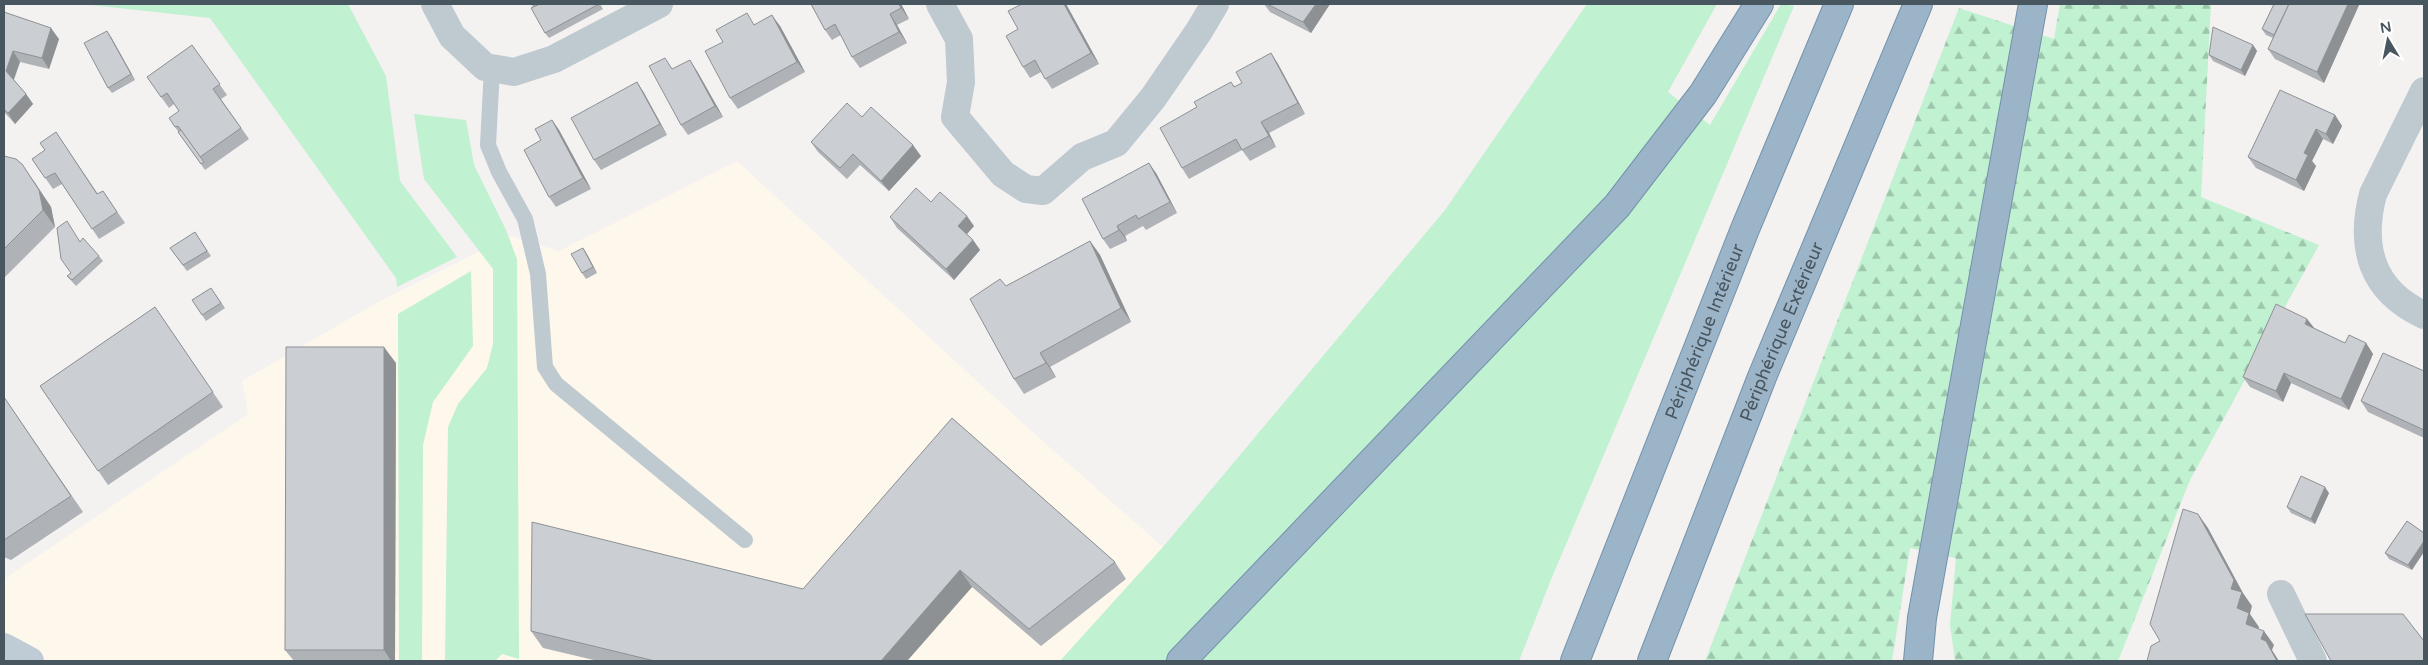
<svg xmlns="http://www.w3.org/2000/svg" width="2428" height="665" font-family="'Varela Round',sans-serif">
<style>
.commercial{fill:#fdf7ec}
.green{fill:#c0f1d0}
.forest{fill:url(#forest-firs)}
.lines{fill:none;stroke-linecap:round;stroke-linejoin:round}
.trunk-casing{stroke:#7392ac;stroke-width:30}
.service{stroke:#bfc9d0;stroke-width:16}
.minor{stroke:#bfc9d0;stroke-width:28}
.secondary{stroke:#bfcbd5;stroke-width:28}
.trunk{stroke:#9cb4c8;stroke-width:28}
.wall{fill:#afb2b6}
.shaded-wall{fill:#8e9194}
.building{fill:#cbcfd4;stroke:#8e9194}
.labels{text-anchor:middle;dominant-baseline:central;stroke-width:4;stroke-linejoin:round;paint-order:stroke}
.street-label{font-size:18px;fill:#48565f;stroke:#fff}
</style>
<defs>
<pattern id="forest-firs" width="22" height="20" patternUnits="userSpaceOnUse" patternTransform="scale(1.25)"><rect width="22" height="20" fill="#c0f1d0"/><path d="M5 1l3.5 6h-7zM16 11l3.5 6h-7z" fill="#9ec6ac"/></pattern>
</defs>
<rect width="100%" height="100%" fill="#f4f1f1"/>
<path class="commercial" d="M737,161l291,267 135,119 -103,114h-1056v-82l244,-165 -6,-33 138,-80 130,-65 49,15z"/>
<g class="green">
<path d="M82,4h266l38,72 14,105 57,76 -60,30 -1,-9 -186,-260z"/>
<path d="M1587,4h130l-49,88 42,33 71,-121 13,2 -244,576 -31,79h-459l103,-114 282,-337z"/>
<path d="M414,114l52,6 8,45 32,65 11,29 2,400 -17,-5 -7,7h-50l3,-234 10,-23 29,-36 6,-24v-75l-69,-90z"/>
<path d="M471,271l2,75 -40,56 -10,43 -1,215 -23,1 -1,-347z"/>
</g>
<path class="forest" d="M2060,4h151l-10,193 118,48 -129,235 -72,181h-163l-5,-36 6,-67 -46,-10 -18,113h-187l254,-653 95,31z"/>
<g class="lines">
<defs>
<g id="trunk">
<path d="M1181,661l436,-455 86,-112 56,-90"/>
<path id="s1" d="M1575,661l170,-432 94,-225"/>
<path id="s2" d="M1652,661l110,-284 156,-373"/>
<path d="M1918,661l4,-43 111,-614"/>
</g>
</defs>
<use href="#trunk" class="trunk-casing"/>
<path class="service" d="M492,68l-4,77 11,27 26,47 13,55 7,93 11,17 189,156"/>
<g class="minor">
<path d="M435,4l17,32 33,31 29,5 40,-13 105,-55"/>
<path d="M940,4l19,35 2,43 -6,35 48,57 23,15 17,2 39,-34 34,-14 37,-45 46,-67 16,-27"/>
<path d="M2424,91l-51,103c-14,54 -1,97 51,121"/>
<path d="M2281,594l32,67"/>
</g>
<path class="secondary" d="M4,647l26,14"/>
<use href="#trunk" class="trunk"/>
</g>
<g class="wall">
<path d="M531,4h69l3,5 -54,29 -4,-5 -12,-26z"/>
<path d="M811,4h90l8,15 -12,6 10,18 -47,25 -8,-11 -11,-22 -9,5 -7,-10z"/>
<path d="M1066,4l33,60 -47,25 -11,-17 -11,6 -7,-11z"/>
<path d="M1264,4h66l-19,29 -41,-21z"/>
<path d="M2274,4h84l1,1 -35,78 -49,-24 -7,-10 5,-11 -7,-3 -4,-6z"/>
<path d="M4,12l55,27 -10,30 -29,-7 -6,18 12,14 7,10 -18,20 -11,-12z"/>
<path d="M755,24l25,2 25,46 -67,37 -8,-11z"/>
<path d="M111,37l24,43 -23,13 -4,-5z"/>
<path d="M192,45l35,50 -6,4 28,40 -44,31 -30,-43 4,-16 -5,-7 -5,4 -22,-31z"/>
<path d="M2253,45l4,6 -12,25 -32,-15 -4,-6z"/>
<path d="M1271,53l7,11 27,50 -36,19 7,14 -26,14 -8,-11 -53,29 -7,-11 15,-61 34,-25 4,5 7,-4z"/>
<path d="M673,69l24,2 26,46 -35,18 -7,-10z"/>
<path d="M637,82l7,11 23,42 -66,35 -7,-10z"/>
<path d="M2335,115l7,11 -9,18 -10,-5 -11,22 4,5 -12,25 -48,-23 -8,-11z"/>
<path d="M862,117l59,39 -32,35 -29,-26 -13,14 -29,-27 -7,-10z"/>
<path d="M552,120l7,10 32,59 -35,18 -7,-10 -8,-57z"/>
<path d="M56,132l42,62 5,-3 22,32 -26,16 -37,-55 -9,5 -21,-30 13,-9z"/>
<path d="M4,156l30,25 17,26 4,20 -51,51z"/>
<path d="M1156,173l21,40 -31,17 -3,-4 -18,10 2,5 -17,8 -7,-10z"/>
<path d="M931,202l43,24 -7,8 6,6 7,10 -26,30 -57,-52 -7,-11z"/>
<path d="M195,232l16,24 -24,15 -17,-23z"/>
<path d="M80,241l19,15 4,5 -27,25 -9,-10 4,-3z"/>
<path d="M1090,241l10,14 31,67 -81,45 6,10 -32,17 -10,-15 -8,-93z"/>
<path d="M583,248l14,25 -11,6 -4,-6z"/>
<path d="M211,288l14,20 -19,13 -14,-21z"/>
<path d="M155,307l68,100 -115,78 -68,-99z"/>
<path d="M2307,319l7,9 31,15h21l7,11 -24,56 -58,-27 -8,19 -33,-15 -7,-10z"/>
<path d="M396,363l-1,298h-101l-9,-11z"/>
<path d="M2424,371v67l-56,-26 -7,-11z"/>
<path d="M4,397l79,115 -72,48 -7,-3z"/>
<path d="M952,418l163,144 11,17 -85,67 -69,-59 -65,74h-309l-55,-13 -12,-17 272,-42z"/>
<path d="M2329,493l-14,31 -24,-11 -4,-6z"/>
<path d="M2407,521l5,49 -23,-11 -4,-6z"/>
</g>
<g class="shaded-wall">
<path d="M899,4h2l8,15 -8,-11z"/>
<path d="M1064,4h2l33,60 -8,-11z"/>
<path d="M1316,4h14l-19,29 -8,-11z"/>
<path d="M2348,4h10l1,1 -35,78 -7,-11z"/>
<path d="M890,14l7,11 10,18 -8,-11z"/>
<path d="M772,15l8,11 25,46 -8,-10z"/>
<path d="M51,28l8,11 -10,30 -7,-11z"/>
<path d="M107,31l4,6 24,43 -4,-6z"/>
<path d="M2253,45l4,6 -12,25 -4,-6z"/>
<path d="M13,51l7,11 -7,19 -7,-10z"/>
<path d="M1271,53l7,11 27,50 -7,-11z"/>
<path d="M690,60l7,11 26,46 -8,-11z"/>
<path d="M637,82l7,11 23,42 -7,-11z"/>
<path d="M26,94l7,10 -18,20 -7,-11z"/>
<path d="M2335,115l7,11 -9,18 -7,-10z"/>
<path d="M552,120l7,10 32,59 -8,-11z"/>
<path d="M1261,122l8,11 7,14 -7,-11z"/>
<path d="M2316,129l7,10 -11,22 4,5 -12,25 -8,-11 8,-27z"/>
<path d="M913,145l8,11 -32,35 -8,-10z"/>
<path d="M1149,163l7,10 21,40 -7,-11z"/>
<path d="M22,164l29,43 4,20 -12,-17z"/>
<path d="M967,216l7,10 -9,10 -7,-10z"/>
<path d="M1117,226l8,10 2,5 -8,-11z"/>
<path d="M973,240l7,10 -26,30 -8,-11z"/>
<path d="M1090,241l10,14 31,67 -10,-14z"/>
<path d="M583,248l4,6 10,19 -4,-6z"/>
<path d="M2307,319l8,10 -10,-5z"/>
<path d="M2366,343l7,11 -24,56 -8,-11z"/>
<path d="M384,347l12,16 -1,298h-4l-7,-11z"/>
<path d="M1040,353l10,14 6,10 -10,-14z"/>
<path d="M2284,373l7,10 -8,19 -7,-11z"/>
<path d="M2325,487l4,6 -14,31 -4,-5z"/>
<path d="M2198,514l10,14 35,65 9,13 -2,8 9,13 -3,12 -10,-15 -9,-16 -6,-19z"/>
<path d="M2424,541v11l-12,18 -4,-5z"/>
<path d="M960,570l12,17 -65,74h-26z"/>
<path d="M2264,631l10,14 -2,5 7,11h-2l-16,-22z"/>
</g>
<g class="building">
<path d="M540,4h59l-54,29 -14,-25z"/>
<path d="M811,4h88l2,4 -11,6 9,18 -47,25 -17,-33 -10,6z"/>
<path d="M1022,4h42l27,49 -46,26 -10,-19 -12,7 -17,-31 12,-7 -10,-18z"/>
<path d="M1267,4h49l-13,18z"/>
<path d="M2274,4h15l-15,31 -12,-6z"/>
<path d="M2289,4h59l-31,68 -49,-23z"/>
<path d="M4,12l47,16 -9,30 -29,-7 -7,20 20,23 -18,19 -4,-4z"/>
<path d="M747,13l7,12 18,-10 25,47 -67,36 -25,-47 18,-9 -7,-12z"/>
<path d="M2213,27l40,18 -12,25 -32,-15z"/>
<path d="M107,31l24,43 -23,14 -24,-45z"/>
<path d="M192,45l28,39 -7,5 28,39 -41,29 -22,-31 -3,1 -6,-9 10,-7 -12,-18 -6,4 -14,-20z"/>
<path d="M1271,53l27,50 -37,19 8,14 -27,14 -6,-11 -54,29 -22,-40 37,-21 -3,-5 37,-20 3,5 8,-4 -6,-11z"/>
<path d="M665,58l7,11 18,-9 25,46 -34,19 -32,-59z"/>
<path d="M637,82l23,42 -66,36 -23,-42z"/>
<path d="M2280,90l55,25 -9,19 -10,-5 -12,24 4,2 -12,25 -48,-23z"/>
<path d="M847,103l15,14 9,-10 42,38 -32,36 -28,-27 -13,14 -29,-26z"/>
<path d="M552,120l31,58 -34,19 -25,-47 17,-10 -6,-11z"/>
<path d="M181,130l23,32 -3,2 -23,-32z"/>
<path d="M56,132l41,62 6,-3 14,21 -25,17 -37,-56 -10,5 -13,-19 13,-9 -5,-7z"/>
<path d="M4,156l12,3 6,5 17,26 4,20 -39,39z"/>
<path d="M1149,163l21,39 -32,17 -2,-4 -19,11 2,4 -16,9 -21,-40z"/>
<path d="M916,188l15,14 9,-10 27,24 -9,10 15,14 -27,29 -56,-52z"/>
<path d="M67,221l13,21 3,-4 16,18 -27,24 -5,-4 4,-3 -10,-14 -4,-31z"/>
<path d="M195,232l12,19 -24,14 -13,-17z"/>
<path d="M1090,241l31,67 -81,45 6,10 -32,16 -44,-80 30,-20 6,7z"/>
<path d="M583,248l10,19 -11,6 -11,-19z"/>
<path d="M211,288l10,15 -19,12 -10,-15z"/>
<path d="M2276,304l31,15 -2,5 40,19 4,-8 17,8 -25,56 -57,-26 -8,18 -33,-14z"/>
<path d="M155,307l58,85 -115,79 -58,-85z"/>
<path d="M286,347h98v303h-99z"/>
<path d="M2383,353l41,18v59l-63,-29z"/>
<path d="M4,397l67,99 -67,44z"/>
<path d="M952,418l163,144 -86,67 -69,-59 -79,91h-226l-124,-30 1,-109 271,67z"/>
<path d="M2301,476l24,11 -14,32 -24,-12z"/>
<path d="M2183,509l15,5 36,66 -3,9 11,3 -5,16 12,5 -3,11 18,7 -3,8 5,2 11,20h-130l4,-15 9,-5 -10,-17z"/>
<path d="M2407,521l17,12v8l-16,24 -23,-12z"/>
<path d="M2305,614h98l21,27v20h-93z"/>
</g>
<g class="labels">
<g class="street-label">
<text stroke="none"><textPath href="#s1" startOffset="354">Périphérique Intérieur</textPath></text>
<text stroke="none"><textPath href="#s2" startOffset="354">Périphérique Extérieur</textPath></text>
</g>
</g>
<rect width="2428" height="665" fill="none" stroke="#48565f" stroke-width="10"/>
<g transform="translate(2388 40) rotate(350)" stroke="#ffffff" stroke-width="4" paint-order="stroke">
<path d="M0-4L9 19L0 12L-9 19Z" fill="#48565f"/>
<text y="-8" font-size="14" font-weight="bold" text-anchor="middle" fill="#48565f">N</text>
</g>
</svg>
